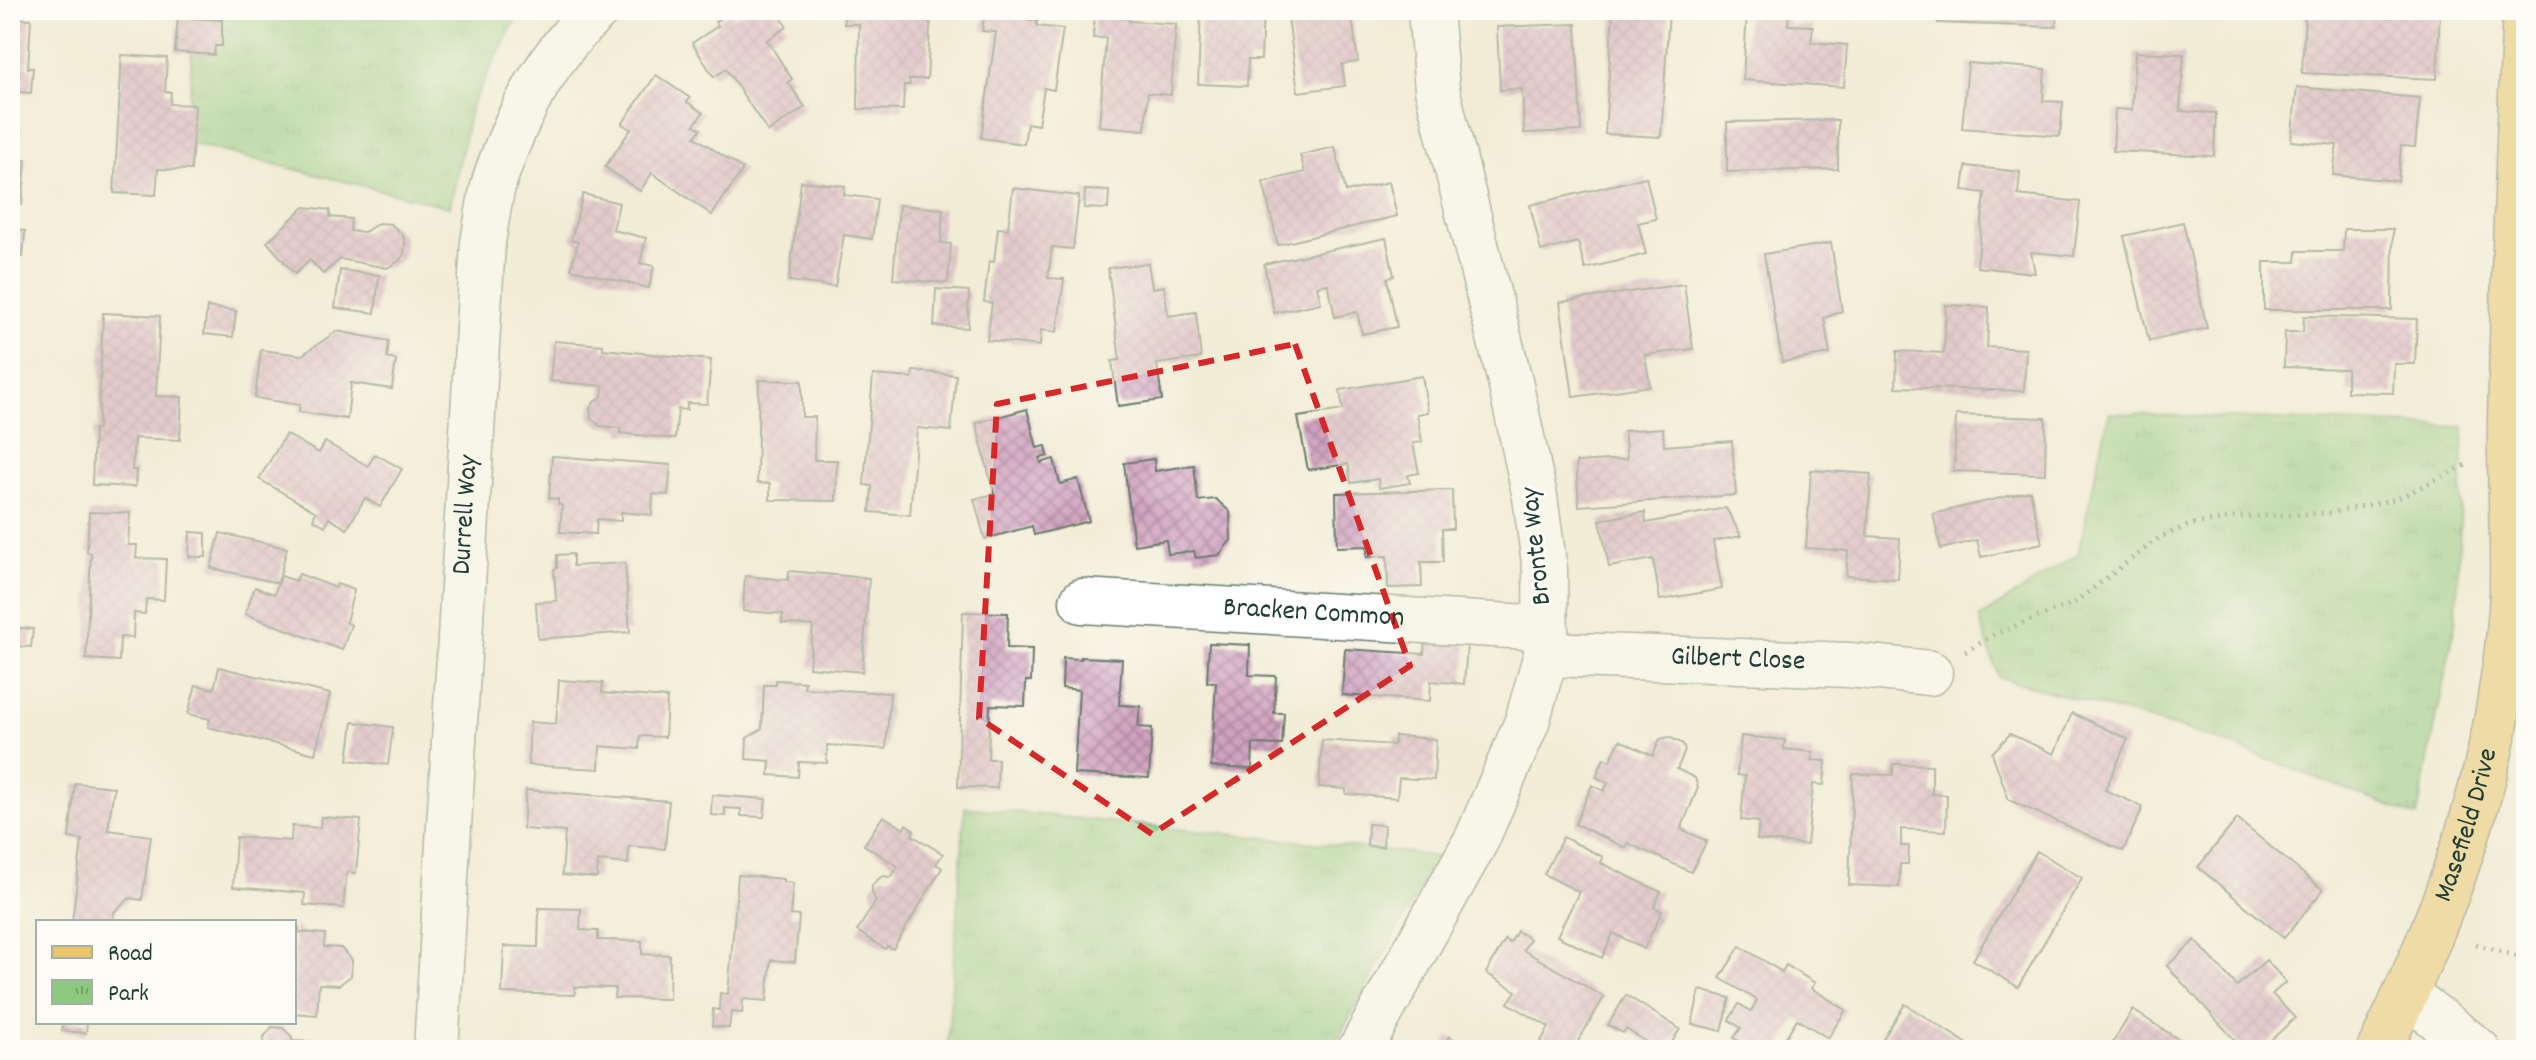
<svg xmlns="http://www.w3.org/2000/svg" width="2536" height="1060" font-family="Dekko,sans-serif">
<style>
.park{fill:url(#park-tufts);stroke:#56845a;stroke-width:2}
.building{fill:url(#building-cross-hatch)}
.lines{fill:none;stroke-linecap:round;stroke-linejoin:round}
.minor-casing{stroke:#697b6d;stroke-width:47}
.major-casing{stroke:#697b6d;stroke-width:47}
.path{stroke:#697b6d;stroke-width:5;stroke-dasharray:2 6;stroke-linecap:butt}
.minor{stroke:#fff;stroke-width:44}
.major{stroke:#eac669;stroke-width:44}
.marked{fill:none;stroke:#d62828;stroke-width:6;stroke-dasharray:16 10;stroke-linejoin:round}
.labels{text-anchor:middle;dominant-baseline:central;stroke-width:6;stroke-linejoin:round;paint-order:stroke}
.street-label{font-size:28px;fill:#1f3d34;stroke:#fdfcf7}
</style>
<defs>
<pattern id="park-tufts" width="24" height="20" patternUnits="userSpaceOnUse" patternTransform="scale(2)"><rect width="24" height="20" fill="#8dca80"/><path d="M3 7l-1-3M5 7V3M7 7l1-3M15 17l-1-3M17 17v-4M19 17l1-3" fill="none" stroke="#73a56a"/></pattern>
<pattern id="building-cross-hatch" width="8" height="8" patternUnits="userSpaceOnUse" patternTransform="scale(2)"><rect width="8" height="8" fill="#d1a2c0"/><path d="M0 0l8 8M0 8l8-8" fill="none" stroke="#a9859d"/></pattern>
</defs>
<rect width="100%" height="100%" fill="#fdfcf7"/>
<filter id="ink" filterUnits="userSpaceOnUse"><feTurbulence type="fractalNoise" baseFrequency=".0125" numOctaves="2"/><feDisplacementMap in="SourceGraphic" scale="16" xChannelSelector="R" yChannelSelector="G"/><feConvolveMatrix kernelMatrix="1 2 1 2 8 2 1 2 1" color-interpolation-filters="sRGB"/></filter>
<filter id="wash" filterUnits="userSpaceOnUse"><feTurbulence type="fractalNoise" baseFrequency=".006" numOctaves="4" result="noise"/><feDisplacementMap in="SourceGraphic" scale="32" xChannelSelector="R" yChannelSelector="G"/><feGaussianBlur stdDeviation="1.8" result="paint"/><feColorMatrix in="noise" values="0 0 0 0 0 0 0 0 0 0 0 0 0 0 0 0 0 1.4 0 .05"/><feComposite in="paint" operator="in"/></filter>
<g filter="url(#wash)">
<rect width="100%" height="100%" fill="#f2edd7"/>
<g class="park">
<path d="M194,10h330l-9,11 -44,85 -21,101 -263,-64z"/>
<path d="M2109,413l355,14 -8,193 -39,197 -210,-81 -209,-59 -19,-59 99,-64z"/>
<path d="M965,807l448,46 24,4 -105,193h-385z"/>
</g>
<g id="blocks">
<g class="building">
<path d="M746,10h30l11,17 -20,13 25,39 -4,3 17,25 -37,25 -42,-63 -12,8 -22,-34 26,-17 -3,-4 15,-10 3,6z"/>
<path d="M844,10h87l-4,69h-18l1,6h-6l-1,25 -45,-1 1,-85h-15z"/>
<path d="M985,10h45l-1,10h8v6l26,3 -9,61 -10,-2 -6,37 -11,-2 -3,21 -43,-6 15,-106 -14,-1z"/>
<path d="M1095,10h35l-1,11 47,3 -5,71 -23,-2 -3,37 -46,-4 7,-88h-13z"/>
<path d="M1201,10h62l-2,50h-13l-1,26 -49,-2z"/>
<path d="M1287,10h64l7,52 -16,2 3,22 -47,6z"/>
<path d="M1613,10h56l-8,127 -56,-3z"/>
<path d="M1747,10h42l-1,15 25,1 -2,16 36,3 -3,42 -101,-7z"/>
<path d="M1939,10h118l-1,17 -118,-4z"/>
<path d="M2356,10h84l-3,69 -135,-6 3,-58 51,2z"/>
<path d="M178,17l44,3v26h-7l-1,9 -39,-3z"/>
<path d="M10,18l21,1 -3,49h5l-2,25 -21,-2z"/>
<path d="M1576,24l5,107 -57,2 -2,-44 -22,1 -3,-63z"/>
<path d="M2135,52l49,2 -4,57 36,2 -2,43 -101,-5 2,-42 17,1z"/>
<path d="M122,55l45,3 -2,34h6l-1,12 25,1 -4,65 -33,-1 -2,26 -42,-2z"/>
<path d="M1968,63l77,6 -2,32 20,1 -3,34 -98,-8z"/>
<path d="M656,75l34,23 -3,4 16,11 -9,12 7,4 -6,8 48,32 -31,46 -60,-42 -12,18 -35,-24 26,-38 -9,-5z"/>
<path d="M2297,87l123,11 -5,49 -14,-1 -3,35 -65,-6 4,-30 -46,-4z"/>
<path d="M1838,120v49l-111,3v-50z"/>
<path d="M10,130l11,1 -2,29h7l-4,45 -12,-1z"/>
<path d="M1335,147l11,45 43,-10 8,34 -119,29 -15,-63 42,-10 -5,-17z"/>
<path d="M1966,166l54,6 -2,23 62,7 -6,54 -43,-4 4,21 -58,-6 8,-74 -22,-3z"/>
<path d="M1646,177l10,42 -18,4 8,31 -61,15 -7,-27 -37,9 -11,-46z"/>
<path d="M801,181l44,5 -1,9 33,4 -5,40 -28,-4 -9,52 -46,-6z"/>
<path d="M1013,188l66,8 -6,53 -21,-2 -4,31 16,1 -7,53 -16,-2 -1,16 -53,-6 5,-37 -8,-1 5,-41 5,1 4,-34 10,1z"/>
<path d="M1085,190l24,1 -1,18 -24,-1z"/>
<path d="M583,194l36,9 -6,27 33,8 -6,25 14,3 -5,22 -78,-19 7,-27 -7,-2z"/>
<path d="M899,205l44,4 -2,34 10,1 -3,39 -55,-4z"/>
<path d="M304,207l26,3v7l21,2 -1,12 14,1 15,-9 12,1 12,11 2,8 -1,11 -5,7 -12,7 -47,-9 -17,15 -13,-14 -15,14 -28,-32z"/>
<path d="M2183,222l24,106 -58,13 -25,-105z"/>
<path d="M10,229l15,2 -2,26 -13,-1z"/>
<path d="M2344,229h49l-1,81h-128v-48h32l1,-11h46z"/>
<path d="M1386,238l8,38 -7,2 10,49 -35,7 -5,-22 -22,5 -7,-33 -11,2 4,17 -47,10 -10,-49z"/>
<path d="M1831,243l11,68 -18,7 6,36 -48,8 -18,-108z"/>
<path d="M1148,263l4,25 12,-2 4,30 28,-4 5,46 -44,6 5,36 -44,6 -6,-45 8,-1 -12,-92z"/>
<path d="M340,270l39,5 -4,38 -40,-5z"/>
<path d="M1684,284l9,65 -48,6 5,31 -77,11 -13,-95z"/>
<path d="M936,289l33,2 -1,37 -34,-2z"/>
<path d="M1946,305l43,2 -2,40 39,2 -2,42 -128,-4 1,-36 47,2z"/>
<path d="M207,307l29,4 -3,26 -29,-3z"/>
<path d="M103,313l57,3 -4,80 26,1 -2,43 -46,-2 -2,32h4l-1,17 -43,-2 2,-56h4z"/>
<path d="M2304,316l113,3 -2,45h-21l-1,29 -46,-1v-23l-63,-2 1,-35h18z"/>
<path d="M337,331l52,10 -2,17 9,2 -4,29 -41,-6 -4,36 -48,-7 1,-7 -45,-7 6,-48 41,5z"/>
<path d="M554,341l49,4v4l108,11 -4,44 -20,-1v7l-9,-1 -3,30 -55,-6v-5l-20,-2 -9,-8 -1,-9 5,-8 7,-4 1,-11 -53,-5z"/>
<path d="M913,371l43,4 -5,56 -34,-3 -7,87 -40,-3 2,-26 -8,-1 9,-110 39,3z"/>
<path d="M1422,376l6,36 -11,2 5,28 -9,1 6,30 -11,2 2,8 -31,5 -1,-9 -27,4 -3,-19 -40,6 -10,-53 45,-7 -3,-20z"/>
<path d="M759,380l43,1v36h13l-1,43h23l-1,41 -66,-1v-16l-13,-1z"/>
<path d="M1027,409l10,39 9,-2 2,10 -8,2 1,5 13,-4 6,25 18,-5 11,42 -55,14 -2,-9 -47,13 -11,-40 20,-5 -18,-71z"/>
<path d="M1956,415l90,3 -1,56 -91,-3z"/>
<path d="M1663,428l1,18 68,-5 4,54 -157,11 -3,-44 51,-3 -3,-28z"/>
<path d="M286,434l33,19 6,-11 43,24 7,-12 27,15 -22,38 -15,-9 -18,31 -18,-11 -4,8 -12,-7 3,-7 -57,-33z"/>
<path d="M10,456h6l-4,50h-2z"/>
<path d="M552,456l119,9 -3,30 -15,-1 -1,21 -31,-3v9l-24,-2 -1,15 -36,-2 2,-27 -4,-1v-5l-9,-1z"/>
<path d="M1154,459l1,12 39,-6 4,36 18,-2 14,13 1,28 -12,15 -23,3 -2,-7 -26,3 -2,-14 -32,5 -10,-82z"/>
<path d="M1811,470l60,4 -4,62 33,2 -2,41 -52,-3 2,-25 -42,-3z"/>
<path d="M1452,490l1,39h-11l1,33h-22l1,25 -34,1 -1,-32 -20,1v-11l-30,1 -1,-54z"/>
<path d="M2030,491l12,52 -61,14 -4,-17 -36,9 -8,-35z"/>
<path d="M1726,508l15,28 -28,5 9,48 -62,11 -7,-41 -44,8 -9,-47 45,-8 1,11z"/>
<path d="M89,512l41,1 -2,32h9l-1,13 30,1 -2,41 -18,-1 -1,15 -11,-1 -1,25 -13,-1 -1,24 -33,-2 5,-106 -4,-1z"/>
<path d="M190,532l16,1v24h-17z"/>
<path d="M220,533l67,15 -9,35 -67,-15z"/>
<path d="M573,554v12l52,-3 5,69 -92,7 -2,-37 20,-1 -2,-32 3,-1v-13z"/>
<path d="M789,571l80,7 -7,94 -53,-5 4,-41 -31,-3 1,-9 -40,-3 2,-35 43,4z"/>
<path d="M299,574l37,14 1,-4 17,6 -8,32 5,3 -9,25 -97,-36 10,-27 19,7 7,-18 15,5z"/>
<path d="M963,612l45,1 -1,35 25,1 -1,32h-5l-1,25 -35,-1 -2,54h10l-1,29 -39,-1z"/>
<path d="M10,627l23,2 -2,18 -21,-1z"/>
<path d="M1425,639l42,6 -3,39 -33,-3 -1,20 -88,-6 3,-46 79,5z"/>
<path d="M1209,643l41,2 -1,30 27,1 -2,37h10l-2,32 -29,-1 -1,25 -41,-2 5,-85h-9z"/>
<path d="M1081,657l41,2 -3,46 21,1 -2,21 14,1 -3,50 -75,-4 5,-84 -17,-2 1,-30 18,1z"/>
<path d="M219,667l111,27 -15,60 -107,-27 2,-8 -22,-5 8,-29 18,4z"/>
<path d="M559,680l44,3 -1,10 65,5 -2,39 -25,-1 -1,13 -39,-3 -1,23 -71,-4 2,-43 26,2z"/>
<path d="M776,680l29,2 -1,6 86,5 -4,56 -59,-4v18l-28,-1 -1,15 -29,-2 1,-14 -24,-2 1,-21 15,-9 2,-44h12z"/>
<path d="M2072,713l56,26 -23,51 38,17 -20,44 -114,-51 -17,-47 18,-19 44,20z"/>
<path d="M353,722l40,5 -5,38 -40,-5z"/>
<path d="M1395,736l41,3 -2,41 -35,-2 -2,20 -51,-4v-5l-27,-2 3,-47 72,5z"/>
<path d="M1741,736l44,4 -1,9 29,3 -1,8 14,1 -2,24 -11,-1 -6,61 -50,-5 2,-18 -18,-2 4,-44 -8,-1z"/>
<path d="M1669,737l14,7 2,7 -8,18 18,9 3,10 -17,41 26,12 -16,31 -63,-29 -2,5 -51,-24 17,-39 12,6 4,-8 -12,-6 8,-19 6,3 10,-21 33,16 7,-17z"/>
<path d="M1893,764l39,1v29l15,1 -1,36 -45,-2v17h8l-1,18h-8l-1,23 -50,-2 4,-111 40,1z"/>
<path d="M75,783l39,4 -6,43 43,6 -9,64 -12,-2 -16,14 -1,10h-41l10,-82 -13,-2z"/>
<path d="M526,790l143,11 -4,48 -36,-3 -1,18 -30,-3 -1,17 -35,-3 3,-43 -42,-3z"/>
<path d="M712,795l54,4 -2,18 -23,-1v-7l-16,-1v8l-14,-1z"/>
<path d="M883,816l21,13 2,-5 8,6 -2,5 31,19 -7,10 6,4 -49,81 -6,-3 -2,3 -28,-18 19,-30 -4,-8v-8l10,-9 9,1 7,-11 -34,-21z"/>
<path d="M321,817l40,3 -5,53 -9,-1 -4,36 -39,-3 1,-12 -72,-6 3,-50 55,4 1,-15 28,2z"/>
<path d="M2237,819l86,71 -39,48 -86,-71z"/>
<path d="M1368,824l16,1 -1,22 -16,-1z"/>
<path d="M1563,837l40,20 -2,6 60,29 -7,15 8,4 -18,38 -31,-16 -11,25 -45,-22 22,-44 -35,-18z"/>
<path d="M2037,851l45,27 -64,109 -45,-27z"/>
<path d="M738,875l45,4v3l10,1 -3,32 9,1 -4,46 -24,-2 -4,41 -24,-2 -1,14 -11,-1 -2,16 -17,-2 1,-17 6,1 1,-17 8,1z"/>
<path d="M539,908l42,1 -1,21 18,1v9l44,1v13l28,1 -1,44 -55,-1 1,-10 -40,-1v8l-73,-2 2,-47 34,1z"/>
<path d="M294,924l5,4v4l26,2 -1,13 17,1 11,12 -1,16 -12,9 -20,-1 -2,31 -23,-2z"/>
<path d="M1517,931l13,8 -7,11 81,47 -31,53h-22l-11,-7 9,-16 -41,-24 8,-12 -30,-18 19,-33 5,3z"/>
<path d="M2195,940l42,46 29,-26 20,22 -14,12 23,24 -35,32h-16l-77,-84z"/>
<path d="M1740,946l42,26 4,-7 29,18 -4,5 35,22 -18,28 -31,-19 -19,31h-24l-20,-12 7,-10 -12,-8 10,-16 12,7 6,-11 -37,-22z"/>
<path d="M1700,990l30,8 -8,33 -30,-7z"/>
<path d="M1626,995l54,34 -13,21h-8l-33,-21 -3,4 -15,-8z"/>
<path d="M1905,1004l72,46h-101z"/>
<path d="M2133,1010l62,40h-87z"/>
<path d="M63,1022h24l-1,11 -24,-2z"/>
<path d="M272,1027l11,1 9,9v4l27,1v8h-56l1,-13z"/>
<path d="M1449,1036l23,14h-31z"/>
</g>
</g>
</g>
<g filter="url(#ink)">
<use href="#blocks" fill-opacity="0" stroke="#697b6d" stroke-width="2"/>
<g class="lines">
<defs>
<g id="minor">
<path id="s1" d="M1082,601l464,27"/>
<path id="s2" d="M1546,654l303,11 81,8"/>
<path d="M2406,994l72,56"/>
<path id="s3" d="M436,1050l47,-808c4,-21 6,-45 13,-66 21,-62 52,-122 101,-166"/>
<path d="M1360,1050l117,-211 50,-117 19,-68 -1,-84 -10,-73 -26,-120 -72,-288 -7,-79"/>
</g>
<g id="major">
<path id="s4" d="M2379,1050c55,-113 106,-240 123,-365 5,-33 10,-68 10,-102 1,-54 -3,-108 -2,-163 3,-137 8,-273 15,-410"/>
</g>
</defs>
<use href="#minor" class="minor-casing"/>
<use href="#major" class="major-casing"/>
<g class="path">
<path d="M1965,652l30,-18 79,-31 86,-66 32,-13 49,-7 90,-4 65,-14 70,-34"/>
<path d="M2476,944l49,15"/>
</g>
<use href="#minor" class="minor"/>
<use href="#major" class="major"/>
</g>
</g>
<path d="M0 0H2536V1060H0ZM1295,344l115,322 -258,168 -173,-116 18,-314z" fill="#f2edd7" fill-opacity=".55" fill-rule="evenodd"/>
<path class="marked" d="M1295,344l115,322 -258,168 -173,-116 18,-314z"/>
<g class="labels">
<g class="street-label">
<text stroke="none"><textPath href="#s3" startOffset="536">Durrell Way</textPath></text>
<text transform="translate(1538 546) rotate(-96)">Bronte Way</text>
<text stroke="none"><textPath href="#s1" startOffset="232">Bracken Common</textPath></text>
<text stroke="none"><textPath href="#s2" startOffset="192">Gilbert Close</textPath></text>
<text stroke="none"><textPath href="#s4" startOffset="242">Masefield Drive</textPath></text>
</g>
</g>
<rect width="2536" height="1060" fill="none" stroke="#fdfcf7" stroke-width="40"/>
<rect x="36" y="920" width="260" height="104" fill="#fdfcf7" stroke="#a4b0a9" stroke-width="2"/>
<rect x="52" y="946" width="40" height="12" fill="#eac669" stroke="#a4b0a9" stroke-width="2"/>
<text x="108" y="960" font-size="24" fill="#1f3d34">Road</text>
<rect x="52" y="980" width="40" height="24" fill="url(#park-tufts)" stroke="#a4b0a9" stroke-width="2"/>
<text x="108" y="1000" font-size="24" fill="#1f3d34">Park</text>
</svg>
